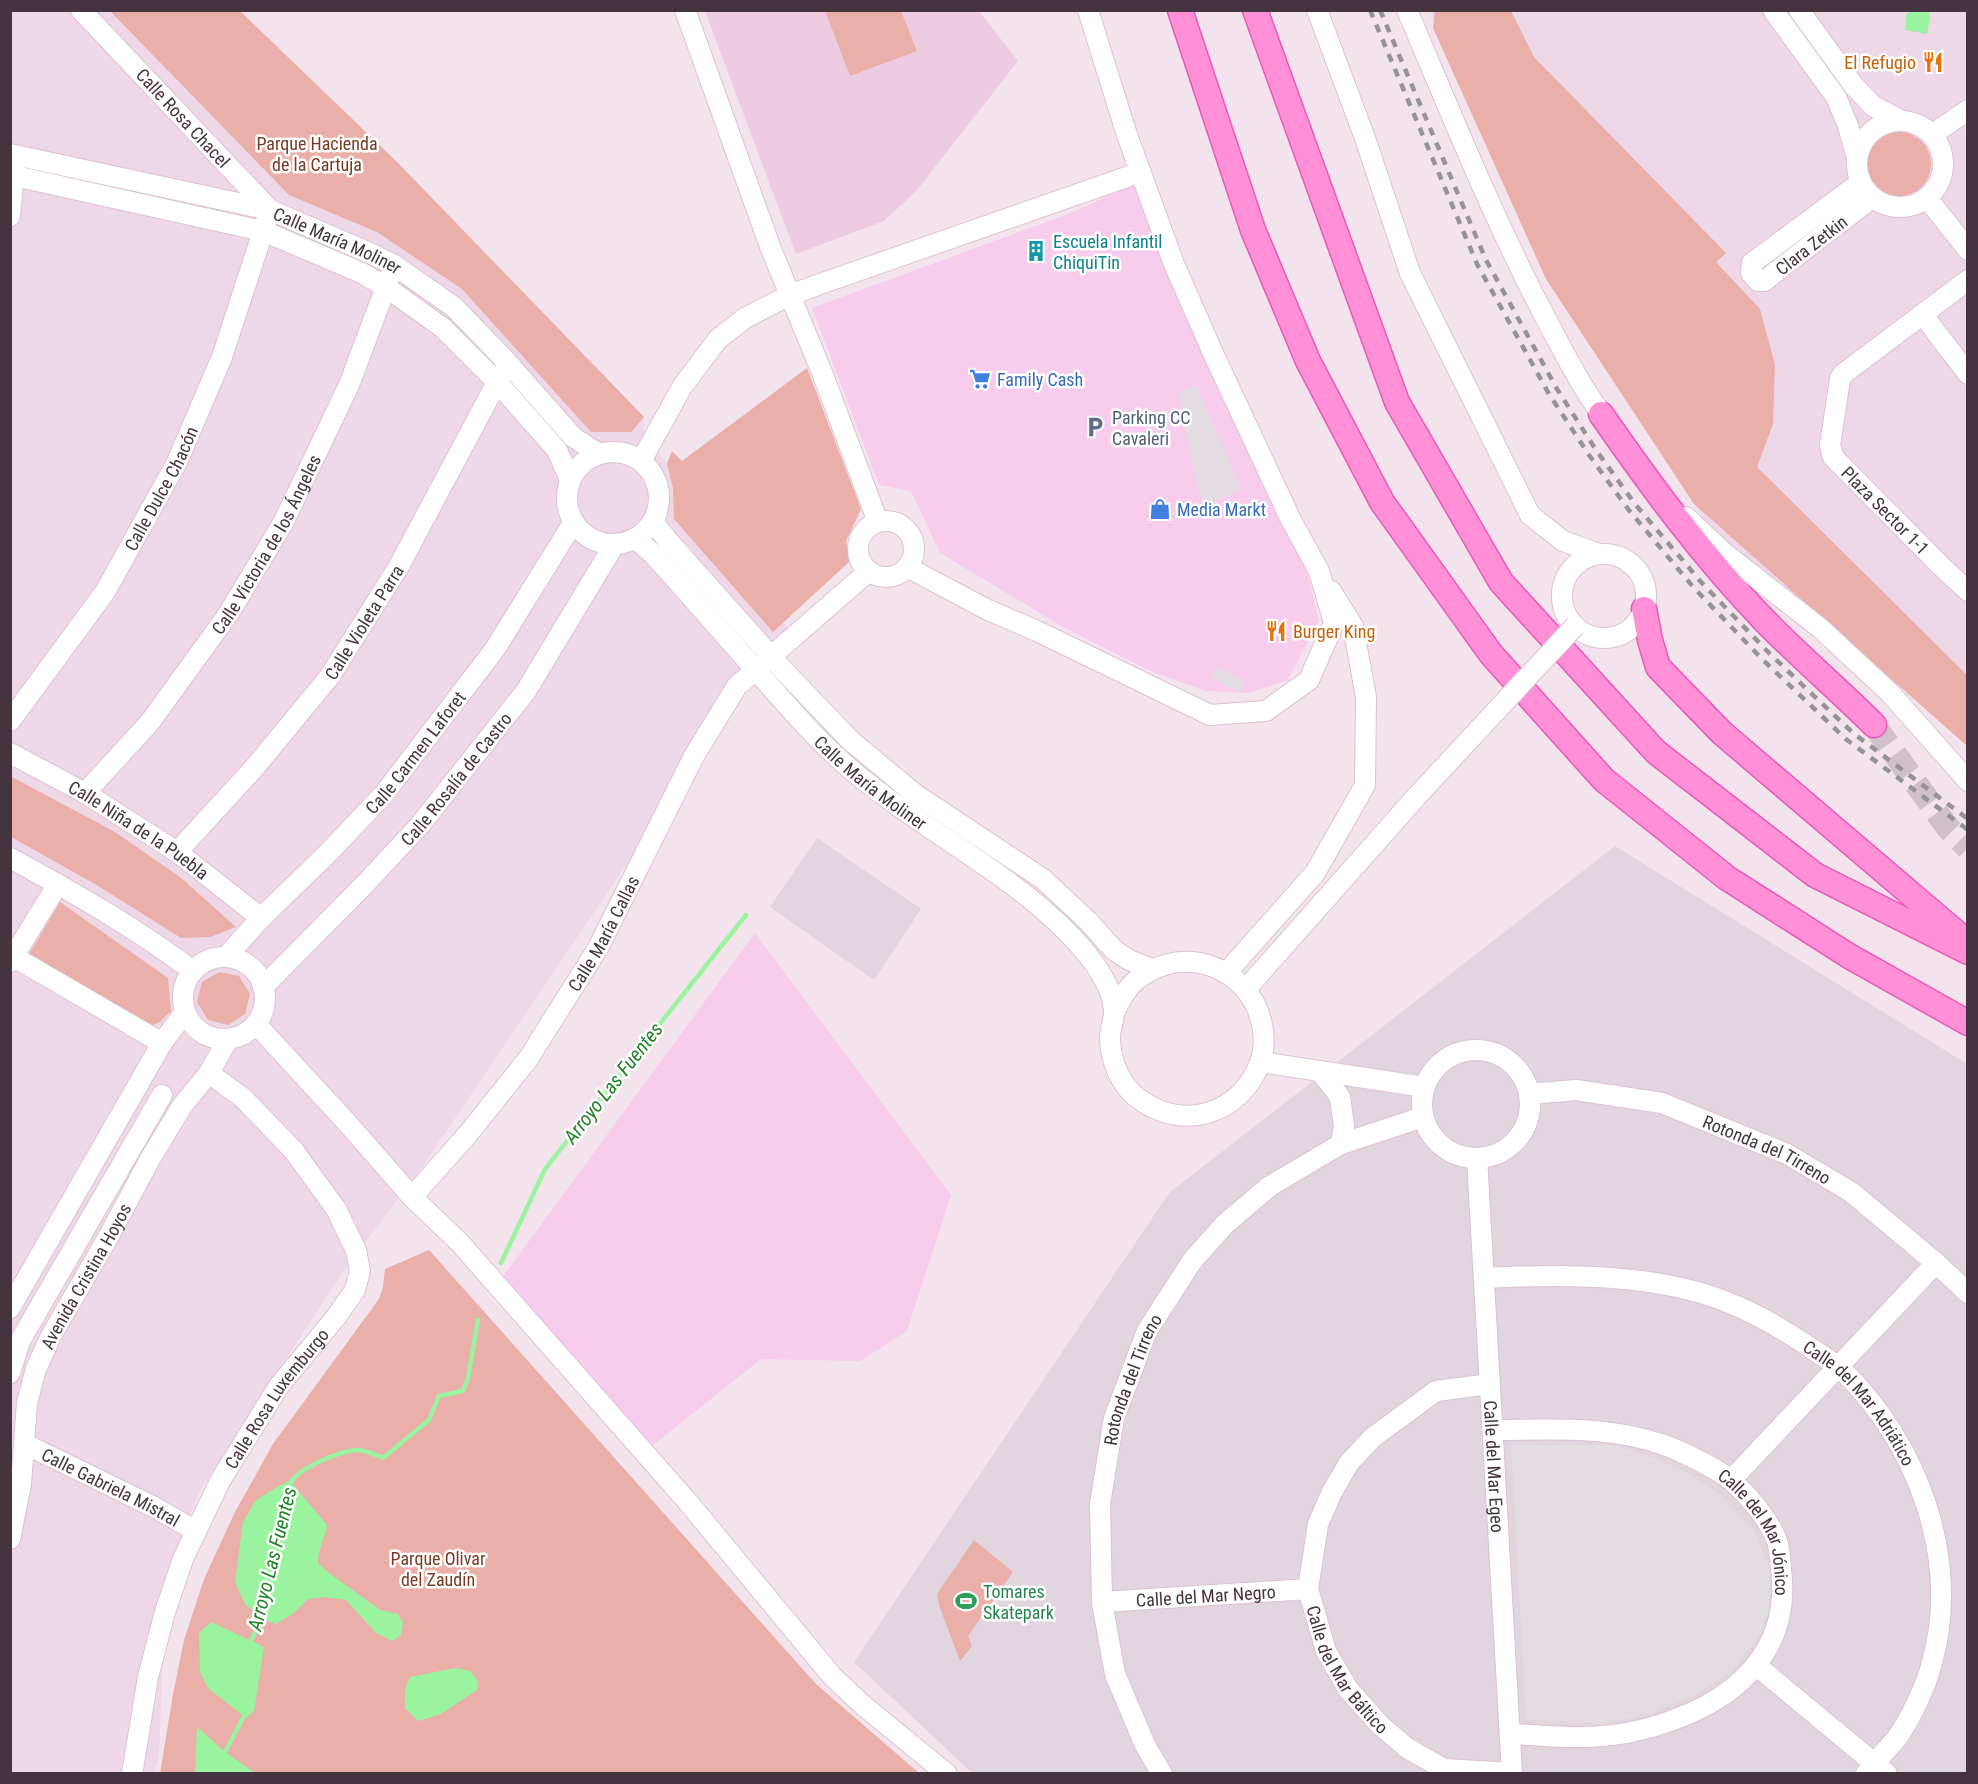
<svg xmlns="http://www.w3.org/2000/svg" width="1978" height="1784" font-family="'Roboto Condensed',sans-serif">
<style>
.residential{fill:#eed7e6}
.commercial{fill:#f7cced}
.industrial{fill:#e1d5df}
.education{fill:#edcbe1}
.green{fill:#eaafa8}
.parking{fill:#e3dce1}
.water{fill:#9af49f}
.lines{fill:none;stroke-linecap:round;stroke-linejoin:round}
.stream{stroke:#9af49f;stroke-width:4.5}
.major-tunnel{stroke:#d0c0ca;stroke-width:24;stroke-dasharray:24 12;stroke-linecap:butt}
.minor-casing{stroke:#dcc2d4;stroke-width:22}
.major-casing{stroke:#ea59b8;stroke-width:27}
.minor{stroke:#fff;stroke-width:20}
.major{stroke:#ff8fd7;stroke-width:24}
.rail{stroke:#949494;stroke-width:4.5;stroke-dasharray:8 8;stroke-linecap:butt}
.minor-bridge-casing{stroke:#dcc2d4;stroke-width:22;stroke-linecap:butt}
.minor-bridge{stroke:#fff;stroke-width:20}
.labels{text-anchor:middle;dominant-baseline:central;stroke-width:5;stroke-linejoin:round;paint-order:stroke}
.food-label{font-size:18px;fill:#c56008;stroke:#fff;text-anchor:end}
.street-label{font-size:18px;fill:#453340;stroke:#fff}
.park-label{font-size:18px;fill:#793a23;stroke:#fff}
.culture-label{font-size:18px;fill:#0d838f;stroke:#fff;text-anchor:start}
.shop-label{font-size:18px;fill:#366cbe;stroke:#fff;text-anchor:start}
.service-label{font-size:18px;fill:#4e5e75;stroke:#fff;text-anchor:start}
.leisure-label{font-size:18px;fill:#27864d;stroke:#fff;text-anchor:start}
.water-label{font-size:20px;font-style:italic;fill:#208427;stroke:#fff}
</style>
<rect width="100%" height="100%" fill="#f3e3ed"/>
<g class="residential">
<path d="M11,11h229l157,151 247,255v16l143,194 -369,546 -75,99 -144,220 -33,84 -7,179 -5,18 -143,1z"/>
<path d="M1430,11h537v727l-258,-212 -163,-247z"/>
</g>
<g class="commercial">
<path d="M1137,183l111,263 58,123 13,51 -31,60 -39,13 -43,-2 -60,-22 -81,-41 -125,-75 -29,-62 -32,-6 -67,-177 254,-93z"/>
<path d="M755,933l196,262 -44,136 -47,30 -99,-2 -118,94 -147,-167z"/>
</g>
<g class="industrial">
<path d="M817,838l104,71 -47,71 -104,-73z"/>
<path d="M1615,846l352,218v709h-995l-118,-111 315,-469z"/>
</g>
<path class="education" d="M705,11h274l39,50 -101,129 -33,31 -88,33z"/>
<g class="green">
<path d="M110,11h130l157,151 247,255 -13,15h-40l-129,-143 -85,-57 -88,-37z"/>
<path d="M825,11h76l16,40 -67,25z"/>
<path d="M1435,11h76l23,46 192,196 -10,9 44,47 15,56 -2,59 -16,43 210,208v71l-273,-242 -148,-225 -113,-251z"/>
<circle cx="1899" cy="164" r="32"/>
<path d="M807,368l54,141 -15,32 4,20 -77,71 -99,-113 -1,-31 -6,-24 5,-13 10,10z"/>
<path d="M10,776l105,56 65,45 56,50 -26,10 -29,1 -86,-54 -84,-47z"/>
<path d="M60,902l108,76 3,33 -11,11 -10,4 -122,-70z"/>
<path d="M219,972l20,4 11,18 -5,20 -17,11 -20,-5 -11,-18 5,-20z"/>
<path d="M429,1250l387,434 103,89 -759,1 13,-80 11,-54 20,-61 31,-67 38,-68 106,-145 4,-12 2,-18z"/>
<path d="M974,1540l39,32 -45,64 4,10 -12,15 -20,-53 -3,-14z"/>
</g>
<g class="parking">
<path d="M1196,385l45,105 -36,15 -8,-20 -19,-92z"/>
<path d="M1217,666l28,16 -6,11 -28,-17z"/>
<path d="M1511,1445h105l63,23 42,27 31,32 18,41 -1,41 -13,32 -26,32 -35,22 -44,18 -50,11 -75,-5z"/>
</g>
<g class="water">
<path d="M1911,11l18,1 1,6 -3,16 -22,-4 1,-15z"/>
<path d="M290,1481l37,44c-2,15 -9,22 -9,38l11,10 51,37 18,4 5,9 -2,12 -8,6 -17,-8 -30,-33 -22,-3 -16,2 -14,14 -18,11 -14,-5 -17,-15 -10,-22 8,-60 13,-22 26,-16z"/>
<path d="M211,1622l53,25 -10,64 -8,7 -38,-30 -8,-16 -1,-39z"/>
<path d="M455,1668l15,3 8,10 -1,9 -36,24 -23,7 -13,-13v-19l5,-12z"/>
<path d="M197,1727l28,25 30,21h-60z"/>
</g>
<g class="lines">
<g class="stream">
<path d="M501,1263l44,-94 201,-254"/>
<path d="M289,1487c4,-18 50,-35 67,-37 8,-1 20,5 27,8l46,-38 10,-24 24,-5 5,-13 10,-58"/>
<path d="M251,1647v-6l11,-26"/>
<path d="M225,1756v-4l19,-36v-4"/>
</g>
<path class="major-tunnel" d="M1874,725l74,103 20,20"/>
<defs>
<g id="minor">
<path d="M685,10l86,239 52,126 55,147"/>
<path d="M1317,10l48,128 45,135 120,242 33,26 36,13"/>
<path d="M1407,10c44,103 85,206 137,305 20,37 39,77 66,110"/>
<path d="M1773,10l63,87 12,29 9,32"/>
<path d="M1799,10l55,76 19,20 27,14"/>
<circle cx="1900" cy="164" r="43"/>
<path d="M1933,134l35,-24"/>
<path id="s1" d="M10,154l260,56 102,44 22,11 60,42 53,55 66,75 26,17"/>
<path d="M10,175l253,56 99,42 24,14 57,41 54,54 60,68 13,30"/>
<path id="s2" d="M1861,182l-109,81 -1,10 7,8h6l109,-84"/>
<path d="M1927,198l41,52"/>
<path d="M10,216l5,-52"/>
<path id="s3" d="M1968,280l-125,94 -3,5 -10,66 3,12 109,110 26,24"/>
<path d="M1923,315l45,59"/>
<circle cx="613" cy="498" r="46"/>
<path d="M641,461l41,-74 36,-48 27,-21 45,-23 30,-11 321,-112"/>
<path d="M1686,517l37,35 97,76 70,65 78,88"/>
<circle cx="886" cy="549" r="28"/>
<path d="M653,522l16,20 116,130 66,69 64,53 128,85 45,42 26,29 15,10 23,9"/>
<path id="s4" d="M636,539l18,16c33,37 66,74 99,112 34,38 67,78 108,111 66,54 146,93 206,154 20,20 44,48 47,77 1,9 -4,19 -4,28 0,24 11,51 32,64 43,30 98,12 117,-36 5,-13 6,-27 3,-40 -11,-57 -78,-83 -124,-46 -11,8 -17,20 -23,32"/>
<circle cx="1604" cy="596" r="42"/>
<path d="M907,567l81,43 49,21 173,84 56,-4 43,-31 25,-57 -15,-52 -28,-51 -78,-167 -39,-89 -47,-129 -39,-125"/>
<path id="s5" d="M10,721l95,-129 72,-130 45,-105 48,-147 -189,-200"/>
<path id="s6" d="M10,753l75,40 92,59 84,66"/>
<path id="s7" d="M85,793l65,-71 79,-109 54,-90 66,-138 41,-109"/>
<path id="s8" d="M177,852l78,-85 75,-91 69,-110 103,-193"/>
<path d="M10,858c63,34 126,70 183,113"/>
<path d="M14,957l148,86"/>
<path id="s9" d="M226,957l35,-39 66,-64 57,-60 111,-145 78,-126"/>
<circle cx="224" cy="998" r="41"/>
<path d="M10,962l48,-78"/>
<path d="M1227,972l88,-99 50,-88 1,-88 -13,-71 -22,-35"/>
<path id="s10" d="M263,987l101,-102 56,-60 106,-134 88,-146"/>
<path d="M1246,989l171,-193"/>
<path d="M256,1024l94,102 62,71 48,46 227,258 145,175 32,30 83,68"/>
<circle cx="1476" cy="1104" r="54"/>
<path d="M1261,1062l163,25"/>
<path d="M1320,1071l20,26 4,29 -3,18"/>
<path id="s11" d="M1529,1094l47,-4 86,13 125,51 64,38 85,71 32,30"/>
<path id="s12" d="M1477,1158l35,616"/>
<path id="s13" d="M412,1197l56,-63 60,-75 70,-111 96,-192 43,-70 132,-115"/>
<path id="s14" d="M1484,1278c77,-4 170,-5 243,24 31,12 59,29 87,48 8,6 18,11 26,18 78,74 122,193 91,298 -5,20 -23,58 -35,73 -10,12 -21,22 -30,35"/>
<path d="M10,1308l152,-265 23,-31"/>
<path d="M10,1373l10,-32 142,-246"/>
<path id="s15" d="M1490,1384l-54,7 -64,47 -23,25 -17,29 -14,32 -10,65 18,62 22,38 32,36 27,23 37,21 68,4"/>
<path id="s16" d="M1493,1430c57,0 115,-5 171,15 15,5 56,25 68,36 17,15 35,37 44,57 4,9 4,22 5,31 8,62 -22,108 -76,137 -31,16 -69,28 -104,30 -30,3 -61,-1 -91,-2"/>
<path id="s17" d="M25,1444l127,62 44,25"/>
<path d="M1731,1480l205,-217"/>
<path id="s18" d="M10,1539l11,-55 6,-81 9,-34 15,-33 59,-102 40,-75 32,-53 27,-33 19,-34"/>
<path id="s19" d="M1102,1602l206,-13"/>
<path d="M1757,1666l130,108"/>
<path id="s20" d="M132,1774l16,-97 17,-65 18,-53 37,-78 59,-95 57,-69 19,-27 5,-19 -4,-21 -20,-41 -42,-58 -51,-53 -34,-25"/>
<path id="s21" d="M1162,1774l-17,-29 -30,-71 -13,-72 -2,-98 14,-86 33,-87 45,-70 33,-37 45,-38 71,-42 82,-27"/>
</g>
<g id="major">
<path d="M1180,10l73,220 55,131 74,141 109,152 113,126 123,98 122,78 119,67"/>
<path d="M1255,10l142,392 104,180 155,170 159,123 153,77"/>
<path d="M1601,414c50,72 102,143 164,207 35,36 73,68 109,104"/>
<path d="M1644,609l6,31 8,27 64,66 244,208"/>
</g>
</defs>
<use href="#minor" class="minor-casing"/>
<use href="#major" class="major-casing"/>
<use href="#minor" class="minor"/>
<use href="#major" class="major"/>
<g class="rail">
<path d="M1370,10l107,254 72,130 40,61 39,54 66,79 70,73 83,79 121,90"/>
<path d="M1380,10l106,250 71,129 39,61 39,54 66,78 69,72 83,79 115,86"/>
</g>
<defs>
<path id="minor-bridge" d="M1417,796l158,-170"/>
</defs>
<use href="#minor-bridge" class="minor-bridge-casing"/>
<use href="#minor-bridge" class="minor-bridge"/>
</g>
<defs>
<symbol id="restaurant-bare" viewBox="-9 -9 18 18"><path d="M-5-6h1v4h1v-4h1v4h1v-4h1v5L-1.5 .5V6h-2V.5L-5-1ZM5-6V6H3V1.5H1.5Q1.5-4 5-6Z" fill="#e8710a" stroke="#fff" stroke-width="2.5" paint-order="stroke"/></symbol>
<symbol id="building-bare" viewBox="-9 -9 18 18"><path d="M-4-6H4V6H1V3H-1V6H-4ZM-2.5-4.3h1.7v1.8h-1.7ZM.8-4.3h1.7v1.8H.8ZM-2.5-1h1.7V.8h-1.7ZM.8-1h1.7V.8H.8Z" fill="#0f9aa8" stroke="#fff" stroke-width="2.5" paint-order="stroke"/></symbol>
<symbol id="supermarket-bare" viewBox="-9 -9 18 18"><path d="M-6-5.5h2.5l.6 2H6L4.5 2H-2.5L-4.4-4H-6ZM-1.5 3.2a1.3 1.3 0 1 0 .1 0ZM3 3.2a1.3 1.3 0 1 0 .1 0Z" fill="#3f7fe0" stroke="#fff" stroke-width="2.5" paint-order="stroke"/></symbol>
<symbol id="parking-bare" viewBox="-9 -9 18 18"><path d="M-3.5-5.5H1a3.5 3.5 0 0 1 0 7H-1V5.5H-3.5ZM-1-3.4V-.6H.8a1.4 1.4 0 0 0 0-2.8Z" fill="#5c6f8a" stroke="#fff" stroke-width="2.5" paint-order="stroke"/></symbol>
<symbol id="shop-bare" viewBox="-9 -9 18 18"><path d="M-5-2.5h2.3a2.7 3.5 0 0 1 5.4 0H5L5.5 6h-11ZM-1.5-2.5h3a1.5 2.3 0 0 0-3 0Z" fill="#3f7fe0" stroke="#fff" stroke-width="2.5" paint-order="stroke"/></symbol>
<symbol id="stadium-bare" viewBox="-9 -9 18 18"><path d="M0-5a6.5 5 0 1 0 0 10a6.5 5 0 1 0 0-10ZM-3.5-1.8h7v3.6h-7Z" fill="#2e9e5b" stroke="#fff" stroke-width="2.5" paint-order="stroke"/></symbol>
</defs>
<g fill-rule="evenodd">
<use href="#restaurant-bare" x="1918" y="47" width="30" height="30"/>
<use href="#building-bare" x="1021" y="236" width="30" height="30"/>
<use href="#supermarket-bare" x="965" y="364" width="30" height="30"/>
<use href="#parking-bare" x="1080" y="412" width="30" height="30"/>
<use href="#shop-bare" x="1145" y="494" width="30" height="30"/>
<use href="#restaurant-bare" x="1261" y="616" width="30" height="30"/>
<use href="#stadium-bare" x="951" y="1586" width="30" height="30"/>
</g>
<g class="labels">
<g class="food-label">
<text x="1916" y="62">El Refugio</text>
<text x="1293" y="631" text-anchor="start">Burger King</text>
</g>
<g class="street-label">
<text transform="translate(183 118) rotate(47)">Calle Rosa Chacel</text>
<text stroke="none"><textPath href="#s1" startOffset="340">Calle María Moliner</textPath></text>
<text stroke="none"><textPath href="#s2" startOffset="222">Clara Zetkin</textPath></text>
<text stroke="none"><textPath href="#s5" startOffset="278">Calle Dulce Chacón</textPath></text>
<text stroke="none"><textPath href="#s3" startOffset="316">Plaza Sector 1-1</textPath></text>
<text stroke="none"><textPath href="#s7" startOffset="309">Calle Victoria de los Ángeles</textPath></text>
<text stroke="none"><textPath href="#s8" startOffset="297">Calle Violeta Parra</textPath></text>
<text stroke="none"><textPath href="#s9" startOffset="279">Calle Carmen Laforet</textPath></text>
<text stroke="none"><textPath href="#s10" startOffset="284">Calle Rosalía de Castro</textPath></text>
<text stroke="none"><textPath href="#s4" startOffset="339">Calle María Moliner</textPath></text>
<text stroke="none"><textPath href="#s6" startOffset="150">Calle Niña de la Puebla</textPath></text>
<text stroke="none"><textPath href="#s13" startOffset="327">Calle María Callas</textPath></text>
<text stroke="none"><textPath href="#s11" startOffset="249">Rotonda del Tirreno</textPath></text>
<text stroke="none"><textPath href="#s18" startOffset="278">Avenida Cristina Hoyos</textPath></text>
<text stroke="none"><textPath href="#s21" startOffset="411">Rotonda del Tirreno</textPath></text>
<text stroke="none"><textPath href="#s20" startOffset="408">Calle Rosa Luxemburgo</textPath></text>
<text stroke="none"><textPath href="#s14" startOffset="416">Calle del Mar Adriático</textPath></text>
<text stroke="none"><textPath href="#s12" startOffset="309">Calle del Mar Egeo</textPath></text>
<text stroke="none"><textPath href="#s17" startOffset="96">Calle Gabriela Mistral</textPath></text>
<text stroke="none"><textPath href="#s16" startOffset="308">Calle del Mar Jónico</textPath></text>
<text stroke="none"><textPath href="#s19" startOffset="104">Calle del Mar Negro</textPath></text>
<text stroke="none"><textPath href="#s15" startOffset="393">Calle del Mar Báltico</textPath></text>
</g>
<g class="park-label">
<text x="317" y="143">Parque Hacienda<tspan x="317" dy="21">de la Cartuja</tspan></text>
<text x="438" y="1558">Parque Olivar<tspan x="438" dy="21">del Zaudín</tspan></text>
</g>
<g class="culture-label">
<text x="1053" y="241">Escuela Infantil<tspan x="1053" dy="21">ChiquiTin</tspan></text>
</g>
<g class="shop-label">
<text x="997" y="379">Family Cash</text>
<text x="1177" y="509">Media Markt</text>
</g>
<g class="service-label">
<text x="1112" y="417">Parking CC<tspan x="1112" dy="21">Cavaleri</tspan></text>
</g>
<g class="leisure-label">
<text x="983" y="1591">Tomares<tspan x="983" dy="21">Skatepark</tspan></text>
</g>
<g class="water-label">
<text transform="translate(613 1083) rotate(-52)">Arroyo Las Fuentes</text>
<text transform="translate(272 1559) rotate(-76)">Arroyo Las Fuentes</text>
</g>
</g>
<rect width="1978" height="1784" fill="none" stroke="#453340" stroke-width="24"/>
</svg>
